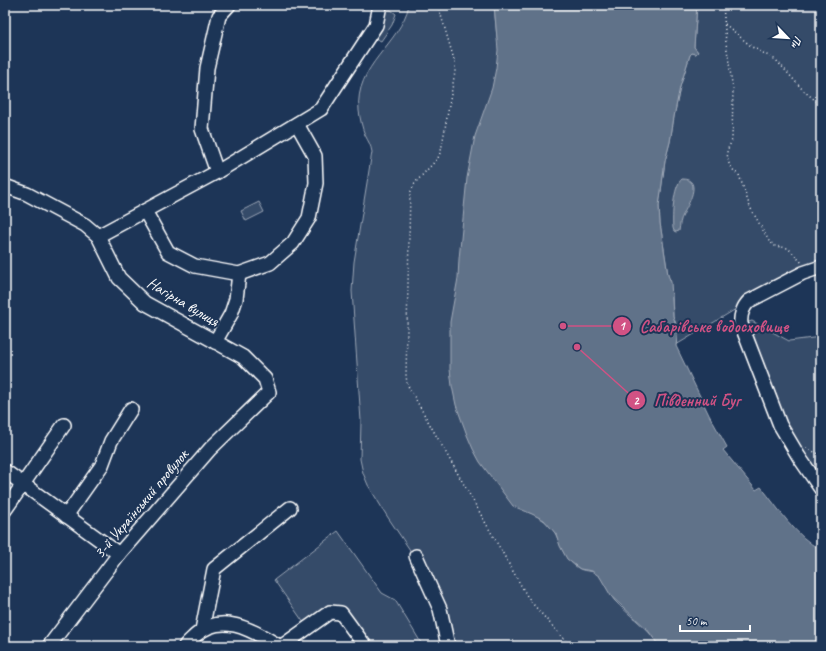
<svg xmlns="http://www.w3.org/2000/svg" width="826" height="651" font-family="Caveat,sans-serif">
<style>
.green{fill:#364b69;stroke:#9aa5b4}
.water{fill:#617289;stroke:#a0aab8}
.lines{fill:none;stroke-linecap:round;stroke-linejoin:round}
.minor-casing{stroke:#fff;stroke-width:16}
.path{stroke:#fff;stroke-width:1.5;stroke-dasharray:1 3;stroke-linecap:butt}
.minor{stroke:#1d3557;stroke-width:13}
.labels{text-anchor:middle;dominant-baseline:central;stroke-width:4;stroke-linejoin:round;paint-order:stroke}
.street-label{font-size:16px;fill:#fff;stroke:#1d3557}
.leader{fill:none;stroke:#d15284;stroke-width:1.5}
.callout-dot{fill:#d15284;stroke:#1d3557;stroke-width:1.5}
.mark-label{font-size:12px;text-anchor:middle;font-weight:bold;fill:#fff}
.callout-label{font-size:17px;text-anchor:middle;font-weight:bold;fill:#d15284;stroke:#1d3557;stroke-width:4;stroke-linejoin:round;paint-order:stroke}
</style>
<rect width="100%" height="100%" fill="#1d3557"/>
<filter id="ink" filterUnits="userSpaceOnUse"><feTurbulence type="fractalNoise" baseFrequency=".025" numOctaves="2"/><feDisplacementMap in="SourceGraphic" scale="8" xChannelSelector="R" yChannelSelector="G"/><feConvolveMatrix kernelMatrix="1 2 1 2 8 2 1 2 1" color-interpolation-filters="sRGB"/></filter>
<g filter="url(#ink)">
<g class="green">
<path d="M409,5h85l3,33 16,12 15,462c11,4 23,12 28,23 4,8 6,17 12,24 3,4 8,8 12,10 6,3 12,1 17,5 8,6 11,18 17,26 15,16 34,27 45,46h-214l-7,-31 -28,-65 -23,-34 -19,-31 -5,-12 -3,-14 1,-38 -9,-130 2,-29 18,-110c-1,-7 -4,-11 -7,-17 -3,-7 -5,-17 -6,-24 -5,-46 41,-66 50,-106z"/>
<path d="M697,5h124v262l-75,36 -70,42 2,-15 -5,-14 -1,-22 -4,-19 -8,-52 -1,-17 6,-45 5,-19 4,-25 6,-30 10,-32 2,-2 4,1 2,-2 -4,-5z"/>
<path d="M384,10h7l5,4 -4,11 -11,16 -8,-4z"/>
<path d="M259,202l5,10 -18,9 -5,-10z"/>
<path d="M752,321l37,20 32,-4v152l-22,-32 -58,-133z"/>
<path d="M338,531l44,62 13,7 28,46h-36l-22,-7 -22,-32 -13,-2 -26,18 -30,-43z"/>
</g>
<g class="water">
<path d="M494,5h203l-3,42 4,5 -2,2 -4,-1 -2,2 -10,32 -6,30 -4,25 -5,19 -6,45 1,17 8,52 3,7 2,34 5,14 -2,16 33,69 18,32 -4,3 33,40 5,-3c18,22 34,49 60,63v96h-162l-12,-17 -36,-33 -11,-19 -8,-6 -12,-2 -13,-10 -7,-13 -4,-12 -12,-14 -12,-6 -19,-8 -33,-44 -7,-13 -6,-14 -11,-30 -4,-19 -2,-17v-47l8,-44 1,-19 8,-81 8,-42 17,-48 4,-20 2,-18z"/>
<path d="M682,179c22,0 5,27 1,36 -3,5 -3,10 -4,16l-3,1 -2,-1 -1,-3c-1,-11 0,-42 9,-49z"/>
</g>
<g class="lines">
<defs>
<g id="minor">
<path d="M217,172l-15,-43 5,-61 12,-52 10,-11"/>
<path d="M5,186l22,8 58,31 13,11 21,42 26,25 98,54 22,22 4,13 -59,57 -91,105 -70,92"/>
<path d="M145,211l23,41 27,14 44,8 31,-11 23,-20 16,-25 7,-35 -1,-27 -18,-32"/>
<path d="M98,236l119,-64 104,-63 55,-84 4,-20"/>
<path d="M821,267l-18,6 -54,28c-6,6 -9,15 -8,23l39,101 19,32 22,32"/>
<path d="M215,342l16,-28 5,-15 3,-25"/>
<path d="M5,471l114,83"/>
<path d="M5,510l59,-85"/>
<path d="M66,516l36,-51 9,-24 20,-32"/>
<path d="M416,556l24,53 8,37"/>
<path d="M202,630l12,-61 76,-61"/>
<path d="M185,646c3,-4 7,-7 11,-11 27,-24 57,-4 83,11"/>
<path d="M282,646l48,-34 11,1 24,33"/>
</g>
</defs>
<use href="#minor" class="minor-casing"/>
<g class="path">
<path d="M438,5l17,58v9l-14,79 -3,7 -23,25 -5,10 -4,182 1,9 120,212 6,8 37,42"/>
<path d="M723,5l3,38 7,47 -1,50 -5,11 1,11 6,9 5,4 11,32 19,34 6,5 13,2 14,15"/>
<path d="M725,24l27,23 24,13 28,31 17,14"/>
<path d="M806,448l15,7"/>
</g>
<use href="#minor" class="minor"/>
</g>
</g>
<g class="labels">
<g class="street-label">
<text transform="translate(183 302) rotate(31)">Нагірна вулиця</text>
<text transform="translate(141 504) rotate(-50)">3-й Український провулок</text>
</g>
</g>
<path class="leader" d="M563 326L622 326M577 347L636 400"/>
<g class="callout-dot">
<circle cx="563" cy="326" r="4"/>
<circle cx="577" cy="347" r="4"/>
<circle cx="622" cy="326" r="10"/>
<circle cx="636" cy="400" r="10"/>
</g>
<g class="mark-label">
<text x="622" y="330">1</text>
<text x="636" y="405">2</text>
</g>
<g class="callout-label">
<text x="714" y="332">Сабарівське водосховище</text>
<text x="697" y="406">Південний Буг</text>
</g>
<rect width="826" height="651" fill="none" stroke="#1d3557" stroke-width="20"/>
<rect x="10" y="10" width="806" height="631" fill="none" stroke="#fff" stroke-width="1.5" filter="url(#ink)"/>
<g transform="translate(788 38) rotate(115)" stroke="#1d3557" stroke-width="3" paint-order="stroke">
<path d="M0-3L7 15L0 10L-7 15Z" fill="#ffffff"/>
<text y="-6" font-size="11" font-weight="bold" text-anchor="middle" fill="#ffffff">Пн</text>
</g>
<path d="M680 625v6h70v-6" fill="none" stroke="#ffffff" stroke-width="2"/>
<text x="686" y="625" font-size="12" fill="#ffffff" stroke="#1d3557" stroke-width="3" paint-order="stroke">50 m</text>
</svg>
